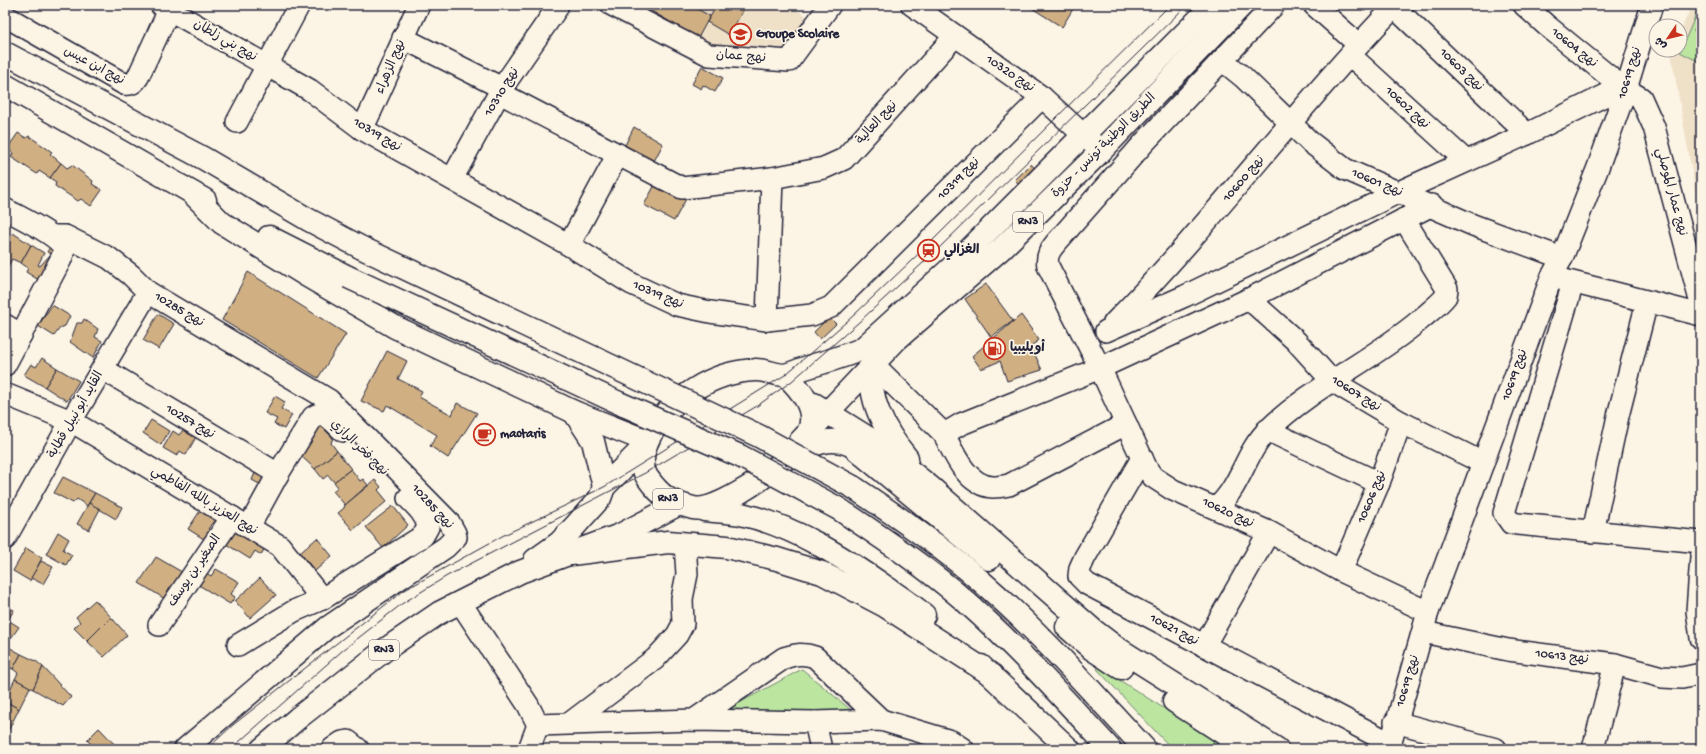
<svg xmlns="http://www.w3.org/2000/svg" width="1706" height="754" font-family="'Gochi Hand','Playpen Sans Arabic',sans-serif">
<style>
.built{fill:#efe0c8}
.green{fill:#bce5a0;stroke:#6f846e}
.building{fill:#d0b083;stroke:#22223b}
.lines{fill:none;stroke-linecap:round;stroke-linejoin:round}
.minor-casing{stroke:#22223b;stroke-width:24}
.major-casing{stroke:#22223b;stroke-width:25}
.highway-casing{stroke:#22223b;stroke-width:25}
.minor{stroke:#fcf5e5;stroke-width:21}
.major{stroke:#fcf5e5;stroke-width:22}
.highway{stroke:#fcf5e5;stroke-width:22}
.tram{stroke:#22223b;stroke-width:1}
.highway-bridge-casing{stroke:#22223b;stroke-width:25;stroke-linecap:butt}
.highway-bridge{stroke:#fcf5e5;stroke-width:22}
.labels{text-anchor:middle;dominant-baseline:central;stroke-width:3.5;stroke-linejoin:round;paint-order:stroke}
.shield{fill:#fcf5e5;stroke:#63616e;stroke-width:1}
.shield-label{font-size:12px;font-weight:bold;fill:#22223b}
.poi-label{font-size:13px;font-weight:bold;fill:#22223b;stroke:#fcf5e5;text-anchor:start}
.street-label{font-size:13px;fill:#22223b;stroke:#fcf5e5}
</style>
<rect width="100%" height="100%" fill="#fcf5e5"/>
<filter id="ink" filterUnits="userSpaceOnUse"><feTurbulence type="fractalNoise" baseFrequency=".025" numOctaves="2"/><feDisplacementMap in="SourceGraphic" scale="8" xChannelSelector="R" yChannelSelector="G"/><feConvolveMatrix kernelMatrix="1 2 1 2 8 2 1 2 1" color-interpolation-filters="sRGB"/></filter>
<g filter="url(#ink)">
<g class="built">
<path d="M626,5h162l22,13 -24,36 -75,-5z"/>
<path d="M1692,5h9v218l-30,-170 1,-3h8v-18z"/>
</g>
<g class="green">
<path d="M1700,5h1v58l-21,-11z"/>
<path d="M1099,667l113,72 15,10h-55l-75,-80z"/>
<path d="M802,669l55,46 -129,-6z"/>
</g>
<g class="building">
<path d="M641,5h49l20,11 -12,22z"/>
<path d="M717,5h29l-17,30 -22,-13z"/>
<path d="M1027,5h39l7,4 -11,18z"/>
<path d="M1700,19h1v15l-7,-3z"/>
<path d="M702,66l21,12 -8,14 -12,-7 -2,4 -9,-5z"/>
<path d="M634,127l29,17 -10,19 -30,-14z"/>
<path d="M18,133l8,5 3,-2 23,16 -2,2 11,9 -11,15 -11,-7 -2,3 -26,-17 2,-4 -6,-4z"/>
<path d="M61,163l6,5 5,-3 21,16 -1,3 10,6 -11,16 -10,-7 -3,2 -23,-15 1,-4 -6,-4z"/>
<path d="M1031,164l7,8 -16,15 -7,-7z"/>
<path d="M657,181l30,16 -13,24 -30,-16z"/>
<path d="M13,233l18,12 -10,18 -9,-4 -4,7 -3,-2v-19z"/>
<path d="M31,245l13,8 -6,12 2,1 11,-12 -4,-2 3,-5 12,7 -17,30 -19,-12 2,-4 -7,-5z"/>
<path d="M248,272l98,62 -28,44 -96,-58z"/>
<path d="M986,284l27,37 -22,16 -26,-38z"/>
<path d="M52,305l18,11 -5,10 -5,2 -6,8 -16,-10z"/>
<path d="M158,314l16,10 -15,25 -16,-9z"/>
<path d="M1021,315l18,25 -8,6 11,24 -35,11 -7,-20 -19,8 -9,-13z"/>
<path d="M829,317l7,7 -16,15 -6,-7z"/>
<path d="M84,319l14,10 -3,8 7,4 -9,17 -23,-16 7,-19h5z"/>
<path d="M387,351l20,10 -9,18 24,12 -3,6 33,18 5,-12 20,10 -29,45 -18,-12 7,-11 -50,-30 -3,6 -23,-10z"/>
<path d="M42,358l15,10 -12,19 -21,-12 7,-11 5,3z"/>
<path d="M57,368l22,13 -12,20 -22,-14z"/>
<path d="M275,396l10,6 -4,7 11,6 -8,14 -10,-5 3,-5 -12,-6z"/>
<path d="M151,420l18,11 -8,14 -18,-12z"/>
<path d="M317,422l16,16 -2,5 6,8 -22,18 -15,-14z"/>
<path d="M183,430l13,7 -10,18 -6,-4 -3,5 -14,-8 10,-17 6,4z"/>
<path d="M337,451l14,18 -17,13 -6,-7 -5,4 -8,-10z"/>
<path d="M254,462l17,10 -8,14 -11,-6 3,-7 -6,-4z"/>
<path d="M351,469l9,12 3,-2 5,6 -23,20 -12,-14 5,-4 -4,-5z"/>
<path d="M63,477l32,16 -8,13 -10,-7 -4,4 -19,-10z"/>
<path d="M375,480l6,7 -3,3 9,11 -34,29 -15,-17 6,-5 1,-3z"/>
<path d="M95,493l27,14 -6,12 -27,-16z"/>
<path d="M192,495l34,22 -6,9 -7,-4 -5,7 4,3 -5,9 -19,-12 12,-18 -13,-8z"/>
<path d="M89,503l11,6 -11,21 -12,-6z"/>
<path d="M393,506l15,19 -25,23 -17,-21z"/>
<path d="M235,522l33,20 -7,13 -6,-4 -5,8 -24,-15z"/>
<path d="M58,532l11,7 -6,11 9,5 -6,10 -20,-11z"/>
<path d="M317,538l15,18 -17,15 -15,-18z"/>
<path d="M26,548l16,10 -12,23 -17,-10z"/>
<path d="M156,557l31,18 -17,27 -31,-19z"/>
<path d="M41,561l12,6 -10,17 -12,-6z"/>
<path d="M216,569l23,13 -8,12 4,3 -5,7 -33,-20 8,-12 6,4z"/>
<path d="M260,578l16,17 -26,23 -15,-17z"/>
<path d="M95,600l16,17 -24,24 -13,-13 6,-6 -4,-5z"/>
<path d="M5,606l9,4 -6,10 11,7 -8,11 -6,-3z"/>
<path d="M111,617l16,18 -23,22 -17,-16z"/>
<path d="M5,645l16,9 -8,15 -5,-2 -3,4z"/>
<path d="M21,654l15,7 7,6 -10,22 -18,-10 3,-6 -5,-4z"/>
<path d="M43,667l28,30 -8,9 -30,-17z"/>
<path d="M15,679l15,8 -11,22 -14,-8v-9l3,2z"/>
<path d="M5,701l14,8 -11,22 -3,-2z"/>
<path d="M99,728l20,21h-28l3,-2 -7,-7z"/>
</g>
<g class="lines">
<defs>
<g id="minor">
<path d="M161,5l149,85 52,39 207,116 63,39 45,21 33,7 57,8 45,-5 19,-8 211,-210"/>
<path d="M612,5l97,50 80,6 41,-56"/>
<path d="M912,5l130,92 59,54"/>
<path d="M1274,5l-132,140 -87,99c-6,7 -9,13 -7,22l52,102 47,101 6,8 20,13 96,42 72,39 87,41"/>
<path d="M1314,5l45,40"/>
<path d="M1524,5l22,20 76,62 19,11 13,29 47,177"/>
<path d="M1394,7l133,127"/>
<path d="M5,16l119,68c7,1 10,-1 14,-7l31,-67"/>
<path d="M403,38l99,50"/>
<path d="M1350,55l116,106"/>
<path d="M1222,60l21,17 67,65 35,27 128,56 89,33"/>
<path d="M500,93l182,95 90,-10"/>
<path d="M237,122l62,-117"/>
<path d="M362,129c21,-41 37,-83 57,-124"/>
<path d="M452,179l50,-91 55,-80"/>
<path d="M5,209c12,7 56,27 59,41 0,2 -2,6 -3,9l-56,106"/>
<path d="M53,236h12l44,22 22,17 17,17 181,108 120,122 6,11 1,4 -10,10 -118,80 -143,122"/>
<path d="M569,245l49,-91"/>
<path d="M1560,279l141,36"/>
<path d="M1573,283l-69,230 7,10 7,1 183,18"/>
<path d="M1249,299l47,42 36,40 69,41 82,41"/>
<path d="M767,320l5,-142 52,-10 20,-9 111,-123"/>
<path d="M1114,323c99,-101 184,-216 282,-318"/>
<path d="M5,325l16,10"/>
<path d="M1106,331l79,-35 214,-104 128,-58 95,-47"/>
<path d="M872,363l72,71 17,-10 139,-56 149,-69 183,-94"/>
<path d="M103,369l175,105"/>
<path d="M5,394l66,27 209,125 42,53"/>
<path d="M1267,430l112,53"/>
<path d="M944,434c10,20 23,52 49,53 5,0 11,-1 16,-2l117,-61"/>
<path d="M1142,458l-57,99 -5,11 -1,8 8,8 303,159"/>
<path d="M1216,508c25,-21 29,-56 52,-78 45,-44 104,-69 152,-110 9,-8 19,-15 26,-24l1,-7 -43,-70"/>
<path d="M249,527l29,-53 35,-57c11,-9 22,7 30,14"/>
<path d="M1593,532l25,-116 29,-114"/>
<path d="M5,539l66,-118 77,-129"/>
<path d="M1701,557l-4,54 4,27"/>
<path d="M1341,571l38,-88 22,-61"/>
<path d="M460,602l68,103 10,20 -9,24"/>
<path d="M159,625l73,-108"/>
<path d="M1423,632l85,18 107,14 47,13 20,1 19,-4"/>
<path d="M238,645l56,-34 28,-12 101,-63 5,-9c-2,-12 -12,-21 -20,-29"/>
<path d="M1204,646l65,-114"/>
<path d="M694,720l90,-62c12,-4 20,-5 31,-1l66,63"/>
<path d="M815,722l66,-2 70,21 12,8"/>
<path d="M1395,722l101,27"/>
<path d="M570,723l85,-64 22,-24 6,-11 -1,-25 5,-25 -2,-30"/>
<path d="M538,725l156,-5 121,2 6,27"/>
<path d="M332,749l10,-7 6,-1 10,8"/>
<path d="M1389,749l39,-137 124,-336 10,-18 35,-88 29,-81 26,-84"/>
<path d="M1593,749l22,-85"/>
</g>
<g id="major">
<path d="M535,560l24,-17 16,-17 25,-28 4,-11 39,-39"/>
<path d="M262,749l36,-31 88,-69 53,-36 81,-41 100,-37 59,-31"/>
</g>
<g id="highway">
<path d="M5,53l198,105 106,62 53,28"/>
<path d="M5,85l200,115"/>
<path d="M192,193l30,30 82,51 91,53 179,85 73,29"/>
<path d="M269,237l79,40"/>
<path d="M872,363c-5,37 13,68 35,95"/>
<path d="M785,375c15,13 34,36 23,57 -2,4 -7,8 -10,12 -5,6 -11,14 -18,20 -16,14 -66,49 -87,44 -23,-6 -32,-11 -46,-31 -8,-13 -3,-31 4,-43 21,-36 61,-62 104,-64 9,-1 20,5 29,5 7,-1 15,-5 21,-7 19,-6 38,-11 57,-19l88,-80 263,-264"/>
<path d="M814,404l56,35 59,47 164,144 21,16 163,103"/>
<path d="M574,412l19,29 11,46"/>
<path d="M808,433l89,-94 104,-90 100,-98 141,-146"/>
<path d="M793,454c19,-9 37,-19 58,-9l138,114"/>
<path d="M853,487c45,30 89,60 129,95 59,51 110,110 163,167"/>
<path d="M839,509c43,29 87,58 126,92 52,46 98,97 145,148"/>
<path d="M704,510c12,1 25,2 37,4 53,12 102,43 146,74 13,9 26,17 37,27"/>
<path d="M571,554l97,-12 59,5 50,12 45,14 63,33 107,69"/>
<path d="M1067,627l25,22 29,19"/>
<path d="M981,666l88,83"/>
<path d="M1174,701l74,48"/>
</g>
</defs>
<use href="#minor" class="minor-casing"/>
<use href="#major" class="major-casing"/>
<use href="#highway" class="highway-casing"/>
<use href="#minor" class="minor"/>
<use href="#major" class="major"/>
<use href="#highway" class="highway"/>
<g class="tram">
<path d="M207,749l26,-24 170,-134 101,-56 100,-48 181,-112 68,-59 77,-73 240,-238"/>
<path d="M231,749l112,-99 60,-47 44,-27 198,-103 112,-67 35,-25 67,-59 78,-72 250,-245"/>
</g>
<defs>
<g id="highway-bridge">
<path d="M362,248l397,188 94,51"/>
<path d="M348,277l271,126 121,53 99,53"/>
</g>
</defs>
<use href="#highway-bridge" class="highway-bridge-casing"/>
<use href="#highway-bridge" class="highway-bridge"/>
</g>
</g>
<defs>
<symbol id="school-ring" viewBox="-11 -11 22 22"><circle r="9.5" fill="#fcf5e5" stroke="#c8321e" stroke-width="1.5"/><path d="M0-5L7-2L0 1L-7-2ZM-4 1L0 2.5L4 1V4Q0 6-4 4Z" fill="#c8321e"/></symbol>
<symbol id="station-ring" viewBox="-11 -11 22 22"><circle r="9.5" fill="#fcf5e5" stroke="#c8321e" stroke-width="1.5"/><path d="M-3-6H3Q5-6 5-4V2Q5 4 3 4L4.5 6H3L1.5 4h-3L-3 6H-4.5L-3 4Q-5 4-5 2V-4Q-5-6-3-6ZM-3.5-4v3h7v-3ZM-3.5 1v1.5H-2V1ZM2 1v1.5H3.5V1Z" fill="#c8321e"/></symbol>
<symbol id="fuel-ring" viewBox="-11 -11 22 22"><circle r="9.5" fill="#fcf5e5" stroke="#c8321e" stroke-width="1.5"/><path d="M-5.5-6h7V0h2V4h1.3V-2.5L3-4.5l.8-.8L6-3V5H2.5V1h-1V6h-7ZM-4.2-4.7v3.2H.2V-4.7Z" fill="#c8321e"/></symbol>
<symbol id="cafe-ring" viewBox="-11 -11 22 22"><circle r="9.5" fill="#fcf5e5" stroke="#c8321e" stroke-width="1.5"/><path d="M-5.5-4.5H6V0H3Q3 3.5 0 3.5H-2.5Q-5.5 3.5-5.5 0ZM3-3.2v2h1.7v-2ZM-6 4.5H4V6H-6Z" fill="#c8321e"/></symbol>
</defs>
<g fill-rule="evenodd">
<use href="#school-ring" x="728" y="22" width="25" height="25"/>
<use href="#station-ring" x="916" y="238" width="25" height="25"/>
<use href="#fuel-ring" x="982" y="336" width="25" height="25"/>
<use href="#cafe-ring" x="472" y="422" width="25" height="25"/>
</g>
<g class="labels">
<g class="shield">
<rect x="1013" y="212" width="30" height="20" rx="3"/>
<rect x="653" y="489" width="30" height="20" rx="3"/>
<rect x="369" y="640" width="30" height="20" rx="3"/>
</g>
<g class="shield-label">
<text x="1028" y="222">RN3</text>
<text x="668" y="499">RN3</text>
<text x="384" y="650">RN3</text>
</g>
<g class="poi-label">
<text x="756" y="34">Groupe Scolaire</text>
<text x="944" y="250">الغزالي</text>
<text x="1010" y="348">أويليبيا</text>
<text x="500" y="434">mactaris</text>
</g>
<g class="street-label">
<text transform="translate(225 41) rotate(30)">نهج بني زلطان</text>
<text transform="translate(1574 48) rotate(39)">نهج 10604</text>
<text transform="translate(741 57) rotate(4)">نهج عمان</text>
<text transform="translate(94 66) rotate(28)">نهج ابن عيس</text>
<text transform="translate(391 67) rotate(-67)">نهج الزهراء</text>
<text transform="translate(1461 70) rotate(44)">نهج 10603</text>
<text transform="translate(1630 73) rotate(-73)">نهج 10619</text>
<text transform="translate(1010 74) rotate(34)">نهج 10320</text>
<text transform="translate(502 92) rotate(-58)">نهج 10310</text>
<text transform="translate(1407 108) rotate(43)">نهج 10602</text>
<text transform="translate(877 123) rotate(-48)">نهج العالية</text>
<text transform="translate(377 135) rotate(31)">نهج 10319</text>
<text transform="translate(1104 146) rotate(-45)">الطريق الوطنية تونس - حزوة</text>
<text transform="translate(959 179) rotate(-45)">نهج 10319</text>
<text transform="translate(1244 179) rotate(-49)">نهج 10600</text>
<text transform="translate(1377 183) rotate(23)">نهج 10601</text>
<text transform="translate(1671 192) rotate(75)">نهج عمار الموصلي</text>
<text transform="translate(658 295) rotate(23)">نهج 10319</text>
<text transform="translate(179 310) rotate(31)">نهج 10285</text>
<text transform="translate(1515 375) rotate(-70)">نهج 10619</text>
<text transform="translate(1356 394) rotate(32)">نهج 10607</text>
<text transform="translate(76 415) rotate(-60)">القايد أبو نبيل قطابة</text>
<text transform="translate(190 422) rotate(31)">نهج 10257</text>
<text transform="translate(359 448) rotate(44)">نهج فخر الرازي</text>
<text transform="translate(1372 497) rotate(-67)">نهج 10606</text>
<text transform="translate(204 501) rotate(31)">نهج العزيز بالله الفاطمي</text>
<text transform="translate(432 507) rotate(48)">نهج 10285</text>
<text transform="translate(1228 513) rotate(25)">نهج 10620</text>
<text transform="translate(195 571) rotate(-56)">الصغير بن يوسف</text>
<text transform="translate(1174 630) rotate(28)">نهج 10621</text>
<text transform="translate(1562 657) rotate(7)">نهج 10613</text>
<text transform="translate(1408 681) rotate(-73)">نهج 10619</text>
</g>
</g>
<rect width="1706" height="754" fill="none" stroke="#fcf5e5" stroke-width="20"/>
<rect x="10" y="10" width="1686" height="734" fill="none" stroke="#22223b" stroke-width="1.5" filter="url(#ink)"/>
<g transform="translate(1668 38) rotate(235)"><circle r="19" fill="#fcf5e5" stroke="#a5a1a1"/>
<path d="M0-3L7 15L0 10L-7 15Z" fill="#c8321e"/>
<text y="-6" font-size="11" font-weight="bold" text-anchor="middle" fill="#22223b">ش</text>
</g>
</svg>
